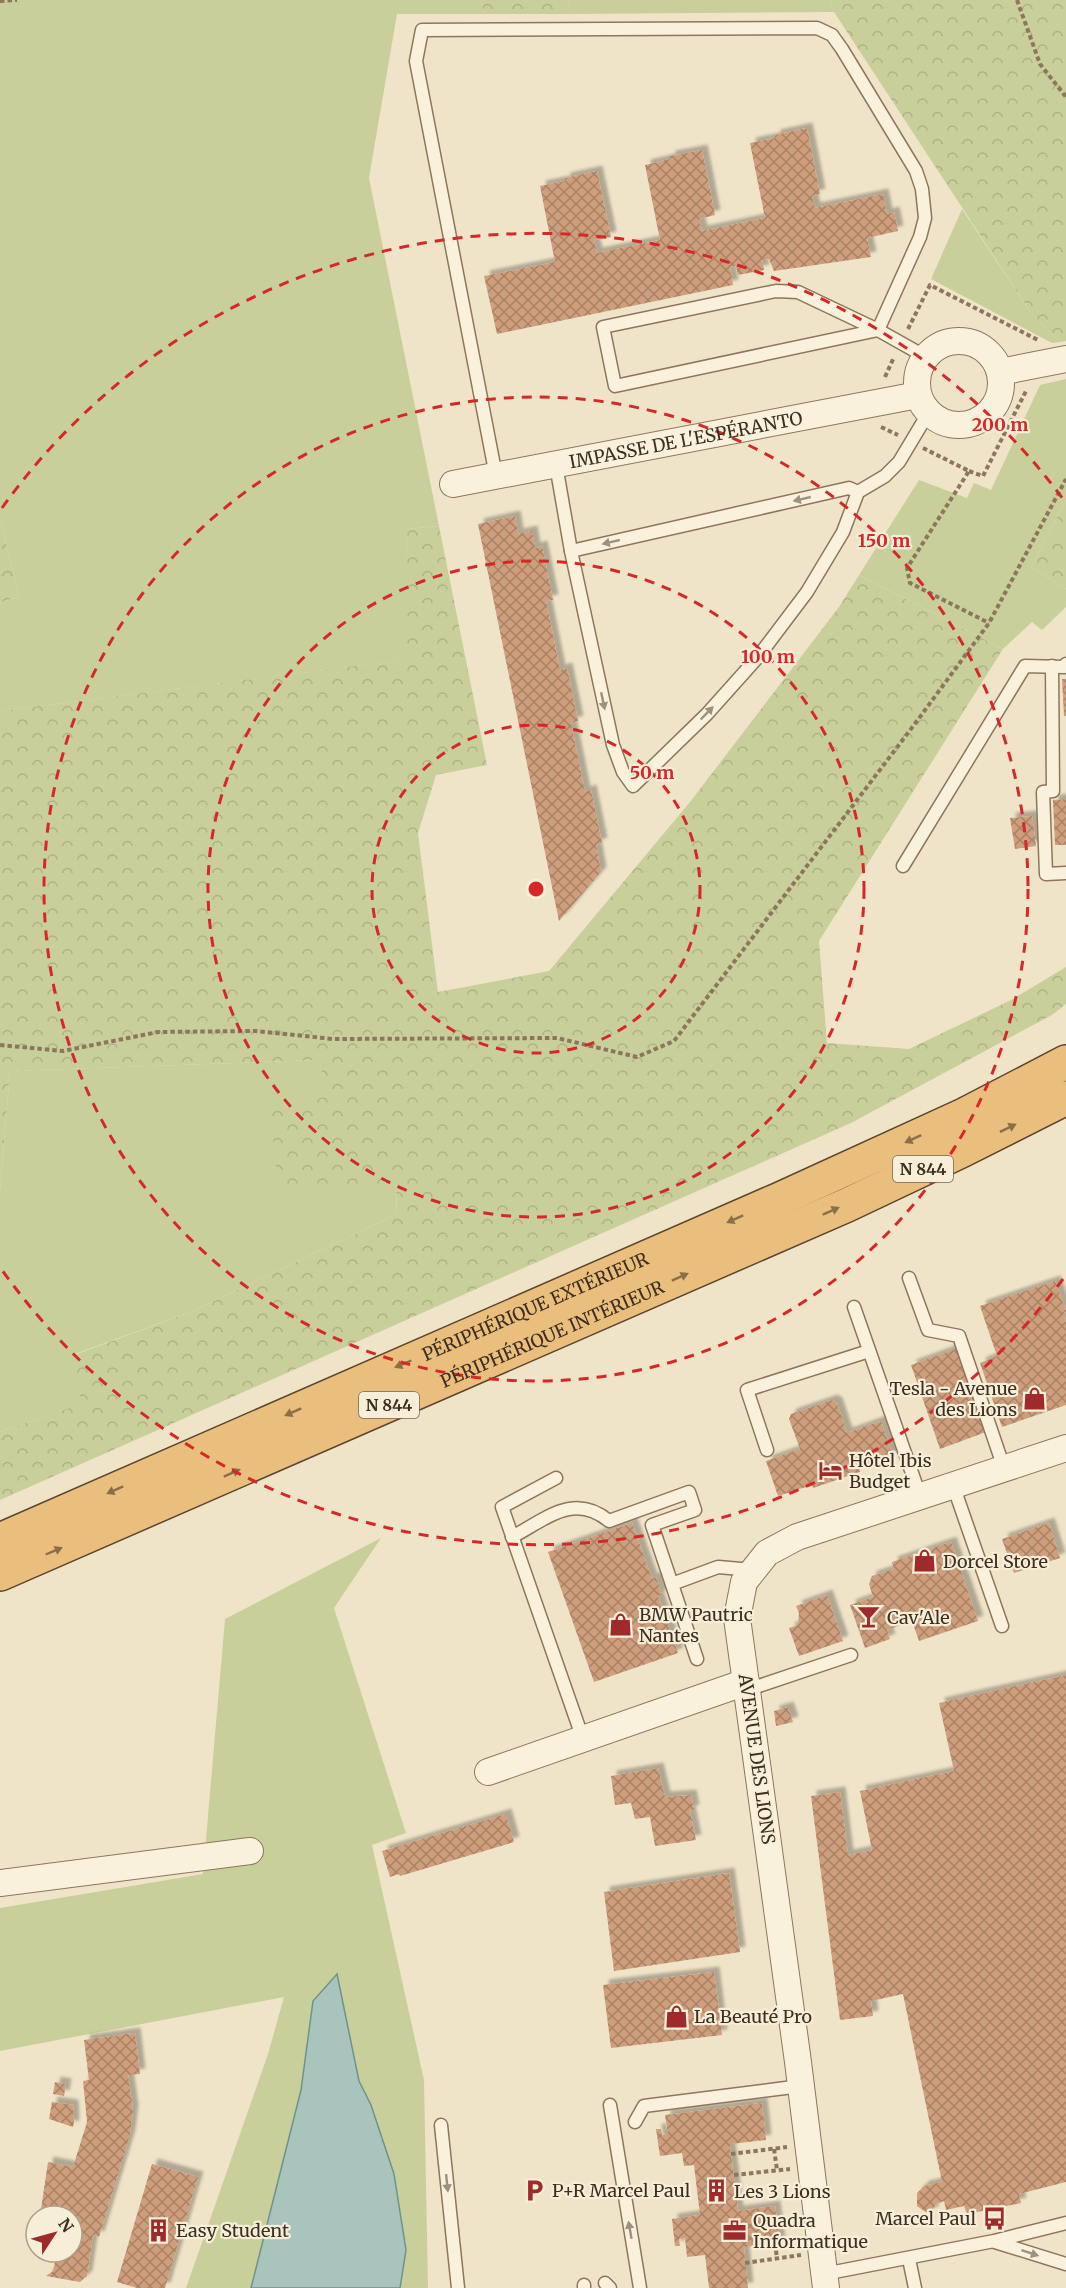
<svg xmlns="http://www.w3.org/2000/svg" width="1066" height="2288" font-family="Merriweather,serif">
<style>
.grass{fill:#c9cf9b}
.forest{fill:url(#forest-crowns)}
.water{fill:#a9c4bc;stroke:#6f938a;stroke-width:1.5}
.building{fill:url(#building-cross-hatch);filter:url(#shadow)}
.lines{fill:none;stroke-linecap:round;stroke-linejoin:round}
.service-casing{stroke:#8d765c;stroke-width:15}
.minor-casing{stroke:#8d765c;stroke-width:28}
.trunk-casing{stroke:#5b4430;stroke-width:36}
.path{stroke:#8d765c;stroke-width:4;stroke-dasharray:4.5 3;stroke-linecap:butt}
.service{stroke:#faf1dc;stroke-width:12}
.minor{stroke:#faf1dc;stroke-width:26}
.trunk{stroke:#eabe7c;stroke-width:33}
.oneway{fill:#9c907e}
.oneway2{fill:#8b6f49}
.ring{fill:none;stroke:#d62828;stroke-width:3;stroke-dasharray:10 8}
.labels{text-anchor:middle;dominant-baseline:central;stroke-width:4.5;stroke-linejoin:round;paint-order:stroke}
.shield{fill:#f7eed8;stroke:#756857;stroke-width:1.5}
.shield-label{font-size:16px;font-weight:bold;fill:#3d2e20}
.street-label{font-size:18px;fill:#3d2e20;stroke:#f7eed8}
.poi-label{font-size:18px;fill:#3d2e20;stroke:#f7eed8;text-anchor:start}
.centre{fill:#d62828;stroke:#f7eed8;stroke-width:3}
.ring-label{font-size:18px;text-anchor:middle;font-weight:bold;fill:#d62828;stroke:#f7eed8;stroke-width:4.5;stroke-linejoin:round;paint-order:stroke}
</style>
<defs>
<pattern id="forest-crowns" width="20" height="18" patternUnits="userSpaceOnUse" patternTransform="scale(1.5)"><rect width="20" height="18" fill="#c9cf9b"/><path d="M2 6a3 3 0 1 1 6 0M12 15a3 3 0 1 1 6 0" fill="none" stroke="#aeb285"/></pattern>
<pattern id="building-cross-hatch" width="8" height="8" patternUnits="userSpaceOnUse" patternTransform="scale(1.5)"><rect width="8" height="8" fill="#cf9f7d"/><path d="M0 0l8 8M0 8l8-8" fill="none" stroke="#a98266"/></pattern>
<filter id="shadow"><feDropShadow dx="5.5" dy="-5.5" stdDeviation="1.5" flood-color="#0004"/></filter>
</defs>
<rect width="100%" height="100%" fill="#f0e4c8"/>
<g class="grass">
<path d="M0,0h480l5,14h-88l-28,164 70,348 -32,3 -3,131 -404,51v-108l19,-7 -19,-78z"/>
<path d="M568,0h262l4,12 -263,2z"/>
<path d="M962,209l69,104 29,29 -8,1 -121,-64z"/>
<path d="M1066,379v121l-35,67 35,22v18l-24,23 -10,-8 -29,27 -144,-74 60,-95 48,18 7,-15 17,7 49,-105z"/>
<path d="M318,1060l13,36 65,90 1,28 -204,97 -118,43 7,50 -82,28v-242l10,-119z"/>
<path d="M381,1538l-47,70 72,225 -34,12 52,235 4,208h-242l82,-234 16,-57 -284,54v-143l203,-34 22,-255z"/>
</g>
<g class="forest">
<path d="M480,0h88l3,14h-86z"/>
<path d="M830,0h236v341l-6,1 -29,-29 -197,-301z"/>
<path d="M1066,500v89l-35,-22z"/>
<path d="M0,518l19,78 -19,7z"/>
<path d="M439,526l48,239 -51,10 -18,58 20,159 111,-21 141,-169 149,-195 20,-32 144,74 -184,292 8,102 82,6 102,-49 55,-33v37l-14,11 -201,108 -851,377v-68l81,-28 -7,-49 119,-44 204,-97 -1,-28 -118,2 -8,-80 60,-12 -12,-36 -308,11 -10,119v-479l403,-51 4,-131z"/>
</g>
<path class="water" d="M337,1974l22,107 12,24 23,69 12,76 -6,38h-149l50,-198 12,-89z"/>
<g class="building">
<path d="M807,128l13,66 -8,2 3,12 68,-14 4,20 7,-2 4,19 -31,7 4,19 -97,14 -5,-12 -7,1 2,10 -26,5 -2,-9 -6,1 3,18 -236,49 -13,-58 71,-14 -15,-76 25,-5v-3l32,-7 14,66 -17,3 3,13 63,-13 -15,-75 25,-6v-3l32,-6 13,65 -16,4 3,12 63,-13 -15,-75 25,-5v-3z"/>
<path d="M515,516l3,18 14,-3 3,17 7,-2 11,54 -7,1 14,69 7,-2 11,53 -7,2 14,69 6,-2 11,53 -6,2 5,27 -42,49 -81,-397z"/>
<path d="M1062,679h4v37h-2z"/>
<path d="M1066,799v46h-11l-2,-45z"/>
<path d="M1032,816l4,30 -21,3 -5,-31z"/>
<path d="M1055,1281l11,30 -3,4 3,8v82l-64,22 -22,-64 17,-7 -17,-50z"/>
<path d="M958,1348l28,84 -46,17 -29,-84z"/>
<path d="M832,1400l5,3 10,30 34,-12 12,36 -34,12 1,3 -47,16 -1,-3 -34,11 -12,-35 34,-12 -11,-30 2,-5z"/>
<path d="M632,1523l20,56 4,-2 6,18 -4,1 20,57 -84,29 -46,-130z"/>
<path d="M1049,1523l11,35 -46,15 -12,-34z"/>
<path d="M951,1542l27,79 -59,20 -7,-20 -25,9 3,9 -25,9 -15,-43 23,-8 -4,-13 3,-8 22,-7 -2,-7z"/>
<path d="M827,1595l16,46 -44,15 -10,-28 9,-3 1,-12 -3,-7z"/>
<path d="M1066,1675v507l-47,12 2,9 -54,11 -3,-8 -18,4 -2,-9 -8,3 -4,8 -5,1 -10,-7v-13l7,-7 18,-4 -39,-188 -32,7 2,15 -33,4 -29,-224 29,-4 8,63 24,-5 -12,-59 94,-20 -15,-68z"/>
<path d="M788,1707l5,15 -17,4 -2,-15z"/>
<path d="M658,1768l7,29 26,-2 3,15 -4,1 6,29 -41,6 -5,-29 -15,2 -4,-16 -16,2 -4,-29z"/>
<path d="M506,1814l8,28 -114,34 -1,-2 -9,3 -8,-26z"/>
<path d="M729,1873l11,79 -126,19 -10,-79z"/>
<path d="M714,1972l8,63 -111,13 -8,-63z"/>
<path d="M135,2033l5,41 -12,1 5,35 -3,25 -31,102 -6,-2 -6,41 -7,6 -34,-6 7,-5 4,-19h15v-36h-32l8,-54 25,5 14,-45 -4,-41 6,-1 -5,-40z"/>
<path d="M55,2082l11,2 -2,12 -11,-2z"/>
<path d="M52,2102l21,3 1,17 -1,5 -24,-8z"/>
<path d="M762,2103l4,37 -35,4 -1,3 8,64 37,-5 5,37 -35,4 -1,3 4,38h-39l-4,-33 -18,2 -2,-19 -6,1 1,7h-5l-3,-27 28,-4 -6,-50 -10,1 -2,-13 -22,3 -4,-27h5l1,6 6,-1 -3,-19z"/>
<path d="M152,2164l46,13 -33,111h-28l-20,-6z"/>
</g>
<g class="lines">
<defs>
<g id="service">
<path d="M556,465l15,86"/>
<path d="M496,476l-80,-415 6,-31 395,-2 15,7 10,14 74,122 6,18 3,29 -5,19 -42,93 -263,56 -12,-59 173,-36 22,1 80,38 48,27"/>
<path d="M858,492l-9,-4 -278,63 42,194 10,27 10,14 74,-72 51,-57 49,-65 36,-60 15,-40 27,-16 14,-14 30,-50"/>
<path d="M1052,666l1,125 -10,1 3,82 20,-1"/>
<path d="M903,866l122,-200 39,1 2,-3"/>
<path d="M909,1278l19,52 31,6 45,132"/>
<path d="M854,1307l66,189"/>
<path d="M767,1450l-20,-60 122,-39"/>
<path d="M556,1478l-54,29 81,232"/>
<path d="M953,1485l49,141"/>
<path d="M512,1537c34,-18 62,-45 97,-16l80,-29 6,18 -43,15 45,134"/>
<path d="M672,1584l46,-17 35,3"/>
<path d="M747,1690l104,-35"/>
<path d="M610,2105l30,183"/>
<path d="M635,2122l9,-16 157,-20"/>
<path d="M441,2125l17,163"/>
<path d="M995,2242l71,22"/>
<path d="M909,2259l6,29"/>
<path d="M824,2274l170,-33 72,-18"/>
<path d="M605,2283l5,5"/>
<path d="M584,2285v3"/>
</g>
<g id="minor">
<circle cx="959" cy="383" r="42"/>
<path d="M1000,372l66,-13"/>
<path id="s1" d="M453,484l465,-89"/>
<path d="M488,1772l258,-90"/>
<path d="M0,1883l250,-32"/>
<path d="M826,2288l-28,-226 -61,-444 7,-36 23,-29 30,-16 269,-89"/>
</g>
<g id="trunk">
<path id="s2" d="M0,1540l780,-341 186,-85 100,-52"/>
<path id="s3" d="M0,1574l847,-369 116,-55 103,-52"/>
</g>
</defs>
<use href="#service" class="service-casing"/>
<use href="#minor" class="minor-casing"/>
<use href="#trunk" class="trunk-casing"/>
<g class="path">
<path d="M1017,0l23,64 26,33"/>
<path d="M0,1l17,-1"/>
<path d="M908,329l22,-44 108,55"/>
<path d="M885,377l9,-20"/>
<path d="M881,427l17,8"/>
<path d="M923,448l46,23 -62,97 3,15 79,40"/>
<path d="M969,471l14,5 44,-87"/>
<path d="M0,1045l63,6 95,-19 98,-1 77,8 224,-1 80,19 37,-16 240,-316 75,-102 77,-144"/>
<path d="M774,2149l3,21"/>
<path d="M731,2154l56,-7"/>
<path d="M734,2175l56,-6"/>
<path d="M775,2243l2,15"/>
<path d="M745,2263l56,-8"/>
</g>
<use href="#service" class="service"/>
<use href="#minor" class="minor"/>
<use href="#trunk" class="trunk"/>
</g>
<defs><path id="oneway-solid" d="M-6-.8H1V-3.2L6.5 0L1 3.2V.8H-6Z" transform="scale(1.5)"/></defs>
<g class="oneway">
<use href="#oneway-solid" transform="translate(802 499) rotate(167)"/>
<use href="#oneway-solid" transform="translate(611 542) rotate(167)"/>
<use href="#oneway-solid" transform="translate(603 701) rotate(78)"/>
<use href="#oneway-solid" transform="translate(707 713) rotate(-46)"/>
<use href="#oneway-solid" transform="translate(447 2183) rotate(84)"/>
<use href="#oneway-solid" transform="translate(630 2230) rotate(-100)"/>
<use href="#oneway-solid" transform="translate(1030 2253) rotate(18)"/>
</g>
<g class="oneway2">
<use href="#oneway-solid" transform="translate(1008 1128) rotate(-26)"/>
<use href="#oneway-solid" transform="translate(913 1139) rotate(155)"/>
<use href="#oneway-solid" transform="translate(831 1211) rotate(-24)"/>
<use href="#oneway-solid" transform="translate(735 1219) rotate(156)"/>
<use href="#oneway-solid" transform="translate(680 1277) rotate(-24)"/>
<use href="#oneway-solid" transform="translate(403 1364) rotate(157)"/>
<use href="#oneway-solid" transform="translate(293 1412) rotate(156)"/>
<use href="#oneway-solid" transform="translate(232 1473) rotate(-24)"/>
<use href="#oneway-solid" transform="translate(115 1490) rotate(156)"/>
<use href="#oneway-solid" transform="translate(54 1551) rotate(-23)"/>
</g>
<g class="ring">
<circle cx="536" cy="889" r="164"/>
<circle cx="536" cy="889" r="328"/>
<circle cx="536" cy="889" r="492"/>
<path d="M1063 1279A656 656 0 0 1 2 1270M2 508A656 656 0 0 1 1063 499"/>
</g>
<defs>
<symbol id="shop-bare" viewBox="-9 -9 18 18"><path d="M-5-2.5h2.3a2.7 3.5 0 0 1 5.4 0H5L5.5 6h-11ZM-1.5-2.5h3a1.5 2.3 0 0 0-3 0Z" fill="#9e2a2b" stroke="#f7eed8" stroke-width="2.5" paint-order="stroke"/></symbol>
<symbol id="hotel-bare" viewBox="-9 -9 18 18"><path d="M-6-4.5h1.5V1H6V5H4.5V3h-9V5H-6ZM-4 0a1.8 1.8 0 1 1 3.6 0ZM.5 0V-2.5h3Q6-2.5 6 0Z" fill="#9e2a2b" stroke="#f7eed8" stroke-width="2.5" paint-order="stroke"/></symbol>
<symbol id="bar-bare" viewBox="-9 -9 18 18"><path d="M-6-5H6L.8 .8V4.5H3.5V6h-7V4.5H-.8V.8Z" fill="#9e2a2b" stroke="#f7eed8" stroke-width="2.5" paint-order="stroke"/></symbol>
<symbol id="parking-bare" viewBox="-9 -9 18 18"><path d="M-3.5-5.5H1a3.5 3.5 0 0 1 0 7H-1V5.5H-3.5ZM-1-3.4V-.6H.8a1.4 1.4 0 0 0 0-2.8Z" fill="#9e2a2b" stroke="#f7eed8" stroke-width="2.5" paint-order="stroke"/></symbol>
<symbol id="building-bare" viewBox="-9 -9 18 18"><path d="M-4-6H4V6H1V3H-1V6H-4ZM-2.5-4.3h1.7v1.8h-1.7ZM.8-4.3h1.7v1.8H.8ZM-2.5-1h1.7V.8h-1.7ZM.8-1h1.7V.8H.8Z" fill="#9e2a2b" stroke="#f7eed8" stroke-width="2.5" paint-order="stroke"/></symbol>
<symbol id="bus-bare" viewBox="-9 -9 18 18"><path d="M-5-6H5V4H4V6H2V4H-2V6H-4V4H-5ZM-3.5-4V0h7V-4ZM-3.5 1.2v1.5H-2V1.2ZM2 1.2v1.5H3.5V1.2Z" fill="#9e2a2b" stroke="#f7eed8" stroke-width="2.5" paint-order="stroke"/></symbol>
<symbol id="office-bare" viewBox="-9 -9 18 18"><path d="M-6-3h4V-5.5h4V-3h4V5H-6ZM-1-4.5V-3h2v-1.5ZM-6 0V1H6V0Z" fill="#9e2a2b" stroke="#f7eed8" stroke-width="2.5" paint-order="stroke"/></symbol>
</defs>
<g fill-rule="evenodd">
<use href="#shop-bare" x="1018" y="1382" width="33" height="33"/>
<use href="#hotel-bare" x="814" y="1454" width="33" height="33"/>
<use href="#shop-bare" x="908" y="1544" width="33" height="33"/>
<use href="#bar-bare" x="852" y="1600" width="33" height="33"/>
<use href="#shop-bare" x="604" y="1608" width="33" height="33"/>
<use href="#shop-bare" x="660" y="2000" width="33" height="33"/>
<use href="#parking-bare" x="518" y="2174" width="33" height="33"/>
<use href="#building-bare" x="700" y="2174" width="33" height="33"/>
<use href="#bus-bare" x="978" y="2202" width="33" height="33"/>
<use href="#building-bare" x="142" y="2214" width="33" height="33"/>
<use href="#office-bare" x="718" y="2214" width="33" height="33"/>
</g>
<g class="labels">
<g class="shield">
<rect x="893" y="1156" width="60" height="26" rx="4.5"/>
<rect x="359" y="1392" width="60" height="26" rx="4.5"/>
</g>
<g class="shield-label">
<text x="923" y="1169">N 844</text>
<text x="389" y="1405">N 844</text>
</g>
<g class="street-label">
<text stroke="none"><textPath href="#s1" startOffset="237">IMPASSE DE L'ESPÉRANTO</textPath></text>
<text stroke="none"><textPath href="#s2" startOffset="584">PÉRIPHÉRIQUE EXTÉRIEUR</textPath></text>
<text stroke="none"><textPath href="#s3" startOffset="602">PÉRIPHÉRIQUE INTÉRIEUR</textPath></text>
<text transform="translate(757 1759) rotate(82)">AVENUE DES LIONS</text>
</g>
<g class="poi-label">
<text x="1017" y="1388" text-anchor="end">Tesla - Avenue<tspan x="1017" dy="21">des Lions</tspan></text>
<text x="849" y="1460">Hôtel Ibis<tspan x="849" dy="21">Budget</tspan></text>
<text x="943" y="1561">Dorcel Store</text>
<text x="639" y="1614">BMW Pautric<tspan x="639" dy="21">Nantes</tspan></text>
<text x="887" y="1617">Cav'Ale</text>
<text x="694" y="2016">La Beauté Pro</text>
<text x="552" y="2190">P+R Marcel Paul</text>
<text x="734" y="2191">Les 3 Lions</text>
<text x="976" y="2218" text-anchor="end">Marcel Paul</text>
<text x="753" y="2220">Quadra<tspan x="753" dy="21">Informatique</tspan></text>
<text x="176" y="2230">Easy Student</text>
</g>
</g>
<circle cx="536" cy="889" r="9" class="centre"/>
<g class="ring-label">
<text x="1000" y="431">200 m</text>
<text x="884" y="547">150 m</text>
<text x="768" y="663">100 m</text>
<text x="652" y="779">50 m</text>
</g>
<g transform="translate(54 2234) rotate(54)"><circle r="28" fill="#f7eed8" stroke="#ada18e" stroke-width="1.5"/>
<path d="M0-4.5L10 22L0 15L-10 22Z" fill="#9e2a2b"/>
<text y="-9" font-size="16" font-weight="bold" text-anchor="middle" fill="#3d2e20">N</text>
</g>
</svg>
